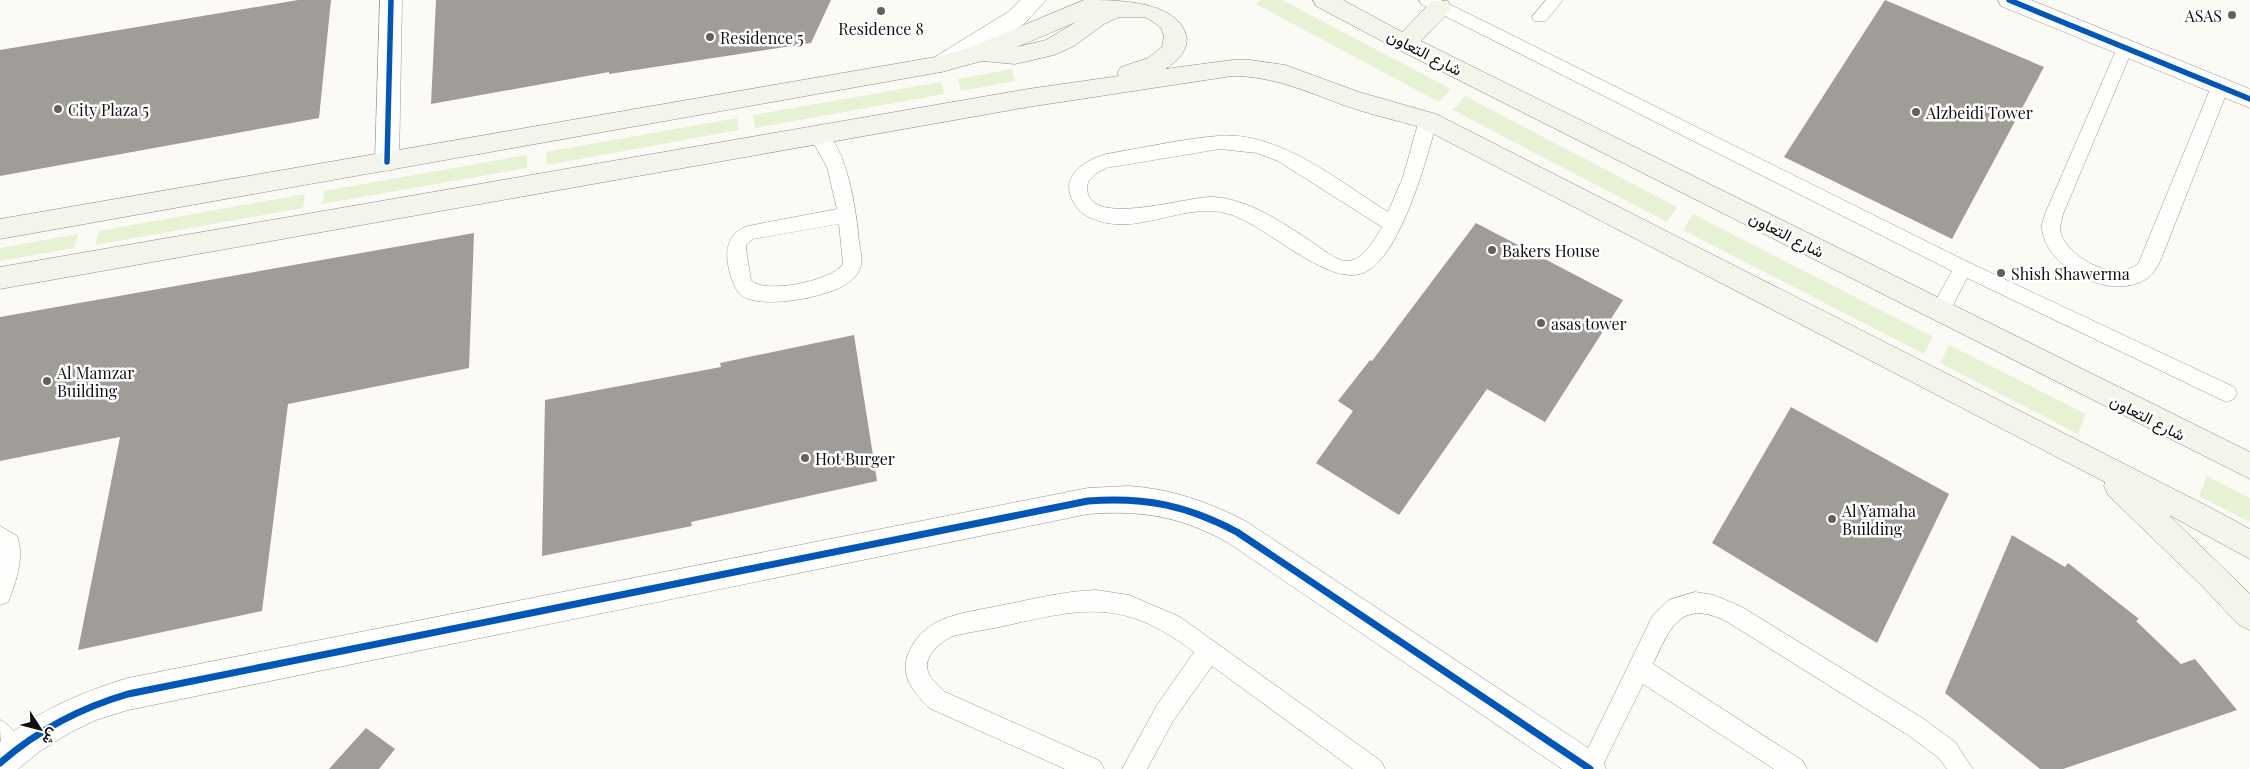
<svg xmlns="http://www.w3.org/2000/svg" width="2250" height="769" font-family="'Playfair Display',Vazirmatn,serif">
<style>
.green{fill:#e7f1d4}
.building{fill:#a09d99}
.lines{fill:none;stroke-linecap:round;stroke-linejoin:round}
.service-casing{stroke:#969592;stroke-width:1}
.minor-casing{stroke:#969592;stroke-width:1}
.tertiary-casing{stroke:#969592;stroke-width:1}
.secondary-casing{stroke:#8c8b89;stroke-width:1}
.service{fill:#fffefd;fill-rule:evenodd}
.minor{fill:#fffefd;fill-rule:evenodd}
.tertiary{fill:#fffefd;fill-rule:evenodd}
.secondary{fill:#f5f4eb;fill-rule:evenodd}
.cycleway-far1-casing{stroke:#fff;stroke-width:8}
.cycleway-casing{stroke:#fff;stroke-width:10}
.cycleway-far1{stroke:#0057b8;stroke-width:5.5}
.cycleway{stroke:#0057b8;stroke-width:7}
.poi-dot{fill:#62615f;stroke:#fff;stroke-width:2}
.labels{text-anchor:middle;dominant-baseline:central;stroke-width:5;stroke-linejoin:round;paint-order:stroke}
.poi-label{font-size:16px;fill:#0f0f0f;stroke:#fff;text-anchor:start}
.street-label{font-size:16px;fill:#0f0f0f;stroke:#fff}
</style>
<rect width="100%" height="100%" fill="#fcfaf4"/>
<g class="green">
<path d="M1261,0h21l169,89 -12,13 -183,-98z"/>
<path d="M1012,69l3,12 -54,10 -3,-12z"/>
<path d="M941,82l3,12 -189,34 -2,-13z"/>
<path d="M1465,96l212,111 -10,15 -214,-112z"/>
<path d="M737,118l2,12 -192,35 -1,-13z"/>
<path d="M527,155v13l-205,36 2,-13z"/>
<path d="M305,194l-2,14 -208,37 4,-14z"/>
<path d="M1693,214l240,123 -9,17 -241,-124z"/>
<path d="M78,234l-4,14 -74,13v-13z"/>
<path d="M1949,345l137,69 -8,20 -138,-71z"/>
<path d="M2207,476l43,22v24l-51,-26z"/>
</g>
<g class="building">
<path d="M298,0h33l-12,118 -319,58v-126z"/>
<path d="M436,0h395l-20,43 -202,31v-2l-178,32z"/>
<path d="M1885,0l159,67 -92,172 -168,-82z"/>
<path d="M1476,223l147,77 -78,122 -58,-33 -88,126 -83,-52 37,-52 -15,-10 32,-41 2,1z"/>
<path d="M474,233l-5,135 -181,36 -26,207 -184,39 42,-213 -120,24v-144z"/>
<path d="M854,335l23,146 -186,41 1,4 -150,30 3,-156 176,-33 -1,-4z"/>
<path d="M1791,407l158,87 -72,149 -165,-100z"/>
<path d="M2012,535l53,32 3,-4 71,56 -3,2 45,43 14,-5 42,51 -174,59h-23l-95,-76z"/>
<path d="M366,728l29,21 -16,20h-50z"/>
</g>
<g class="lines">
<defs>
<g id="service">
<path d="M1419,0h22l529,263 264,124 3,6 -3,6 -7,3 -7,-3 -253,-121 -20,39 -7,2 -7,-2 -3,-6 22,-40 -531,-267z"/>
<path d="M1546,0h17l-17,21h-12l-2,-4z"/>
<path d="M2125,42l6,2 2,4 -70,166c-1,5 -3,11 -3,16 5,27 59,56 79,32l72,-175 3,-4 6,-2 6,2 3,4 -70,177c-3,4 -6,10 -10,13 -34,26 -102,-6 -107,-48 -1,-5 2,-10 3,-15l72,-166 2,-4z"/>
<path d="M1428,113l6,2 3,5c-9,36 -37,139 -74,153 -35,14 -97,-48 -134,-59 -44,-14 -93,25 -138,4 -9,-4 -13,-8 -18,-17 -14,-25 12,-41 33,-47 37,-6 75,-15 112,-18 60,-6 122,46 170,76l15,-35 16,-57 3,-5zM1220,149l37,4 21,8 104,66c-8,13 -19,35 -37,34 -11,-2 -23,-12 -33,-19 -29,-19 -63,-43 -99,-45 -23,-2 -136,36 -125,-15l7,-8 11,-6z"/>
<path d="M818,128c29,9 39,88 41,114 1,7 4,17 2,23 0,4 -5,11 -7,13 -17,19 -91,32 -112,18 -6,-5 -9,-13 -11,-20 -7,-20 -6,-43 17,-50l89,-17 -10,-42 -18,-32 3,-5zM839,224l4,40c-11,17 -80,31 -92,16l-5,-31v-4l7,-6z"/>
<path d="M0,526l17,10c8,20 -1,47 -9,66l-8,3z"/>
<path d="M1096,590l33,5 51,22 201,144 4,8h-32l-141,-103 -39,55 -26,48h-25l35,-64 37,-53c-66,-50 -103,-46 -181,-28 -20,5 -40,7 -60,12 -13,6 -32,21 -24,38 3,7 11,13 16,18l155,69 4,8h-39l-136,-61c-16,-16 -30,-33 -20,-56 16,-38 58,-39 94,-47 31,-6 61,-14 93,-15z"/>
<path d="M1695,592l19,3 28,12 182,112 31,23 18,27h-26l-8,-11 -31,-23 -182,-114c-46,-22 -56,7 -73,43l150,97 4,8h-33l-131,-85 -42,85h-23l75,-154 16,-15z"/>
<path d="M0,720c13,6 20,19 25,31l-4,8 -8,4c-13,-8 -13,-26 -13,-43z"/>
</g>
<g id="minor">
<path d="M380,0h22l-3,162 -3,7 -9,2 -9,-2 -3,-7z"/>
<path d="M1021,0h25l-22,24 -75,46 -8,2 -8,-2 -4,-6 4,-6 75,-46z"/>
<path d="M1129,486c43,3 80,16 118,36l355,235 4,12h-44l-335,-227c-48,-26 -85,-32 -139,-28l-960,196 -32,10 -25,12 -31,19 -22,18h-18v-27c37,-31 82,-50 128,-64l960,-190z"/>
</g>
<path id="tertiary" d="M1998,0h33l219,89v19l-249,-102z"/>
<g id="secondary">
<path d="M1084,0c32,0 92,0 102,35 4,15 -10,27 -21,34l67,-9h18l35,5 74,27 77,22 775,394 39,21v30l-81,-44 81,79v36l-11,-5 -37,-39 -94,-91 -4,-9 1,-4 -685,-355c-25,-7 -52,-13 -77,-22 -37,-14 -71,-29 -111,-29l-204,31 -1028,182v-22l1028,-178 91,-13 -2,-3 4,-6 27,-9 14,-11 2,-11 -3,-8 -9,-7 -7,-4h-26l-15,7 -30,22 -20,9 -39,9 -33,-3 -41,11 -941,167v-20l941,-163 30,-9zM1076,22l-30,18 -29,7z"/>
<path d="M1313,0h30l59,32 30,-31h16l3,6 -3,6 -27,28 829,411v27l-853,-430 -81,-43z"/>
</g>
</defs>
<use href="#service" class="service-casing"/>
<use href="#minor" class="minor-casing"/>
<use href="#tertiary" class="tertiary-casing"/>
<use href="#secondary" class="secondary-casing"/>
<use href="#service" class="service"/>
<use href="#minor" class="minor"/>
<use href="#tertiary" class="tertiary"/>
<use href="#secondary" class="secondary"/>
<defs>
<g id="cycleway-far1">
<path d="M2009,0l241,99"/>
<path d="M387,162l4,-162"/>
</g>
<path id="cycleway" d="M0,763c38,-33 80,-55 128,-69l960,-193c58,-4 98,4 149,31l353,237"/>
</defs>
<use href="#cycleway-far1" class="cycleway-far1-casing"/>
<use href="#cycleway" class="cycleway-casing"/>
<use href="#cycleway-far1" class="cycleway-far1"/>
<use href="#cycleway" class="cycleway"/>
</g>
<g class="poi-dot">
<circle cx="881" cy="11" r="5"/>
<circle cx="2232" cy="15" r="5"/>
<circle cx="710" cy="37" r="5"/>
<circle cx="58" cy="109" r="5"/>
<circle cx="1916" cy="112" r="5"/>
<circle cx="1492" cy="250" r="5"/>
<circle cx="2001" cy="273" r="5"/>
<circle cx="1541" cy="323" r="5"/>
<circle cx="47" cy="381" r="5"/>
<circle cx="805" cy="458" r="5"/>
<circle cx="1832" cy="519" r="5"/>
</g>
<g class="labels">
<g class="poi-label">
<text x="2222" y="15" text-anchor="end">ASAS</text>
<text x="881" y="28" text-anchor="middle">Residence 8</text>
<text x="720" y="37">Residence 5</text>
<text x="68" y="109">City Plaza 5</text>
<text x="1926" y="112">Alzbeidi Tower</text>
<text x="1502" y="250">Bakers House</text>
<text x="2011" y="273">Shish Shawerma</text>
<text x="1551" y="323">asas tower</text>
<text x="57" y="372">Al Mamzar<tspan x="57" dy="18">Building</tspan></text>
<text x="815" y="458">Hot Burger</text>
<text x="1842" y="510">Al Yamaha<tspan x="1842" dy="18">Building</tspan></text>
</g>
<g class="street-label">
<text transform="translate(1425 52) rotate(27)">شارع التعاون</text>
<text transform="translate(1787 234) rotate(27)">شارع التعاون</text>
<text transform="translate(2148 417) rotate(27)">شارع التعاون</text>
</g>
</g>
<g transform="translate(40 729) rotate(126)" stroke="#ffffff" stroke-width="4" paint-order="stroke">
<path d="M0-4L9 19L0 12L-9 19Z" fill="#0f0f0f"/>
<text y="-8" font-size="14" font-weight="bold" text-anchor="middle" fill="#0f0f0f">ش</text>
</g>
</svg>
